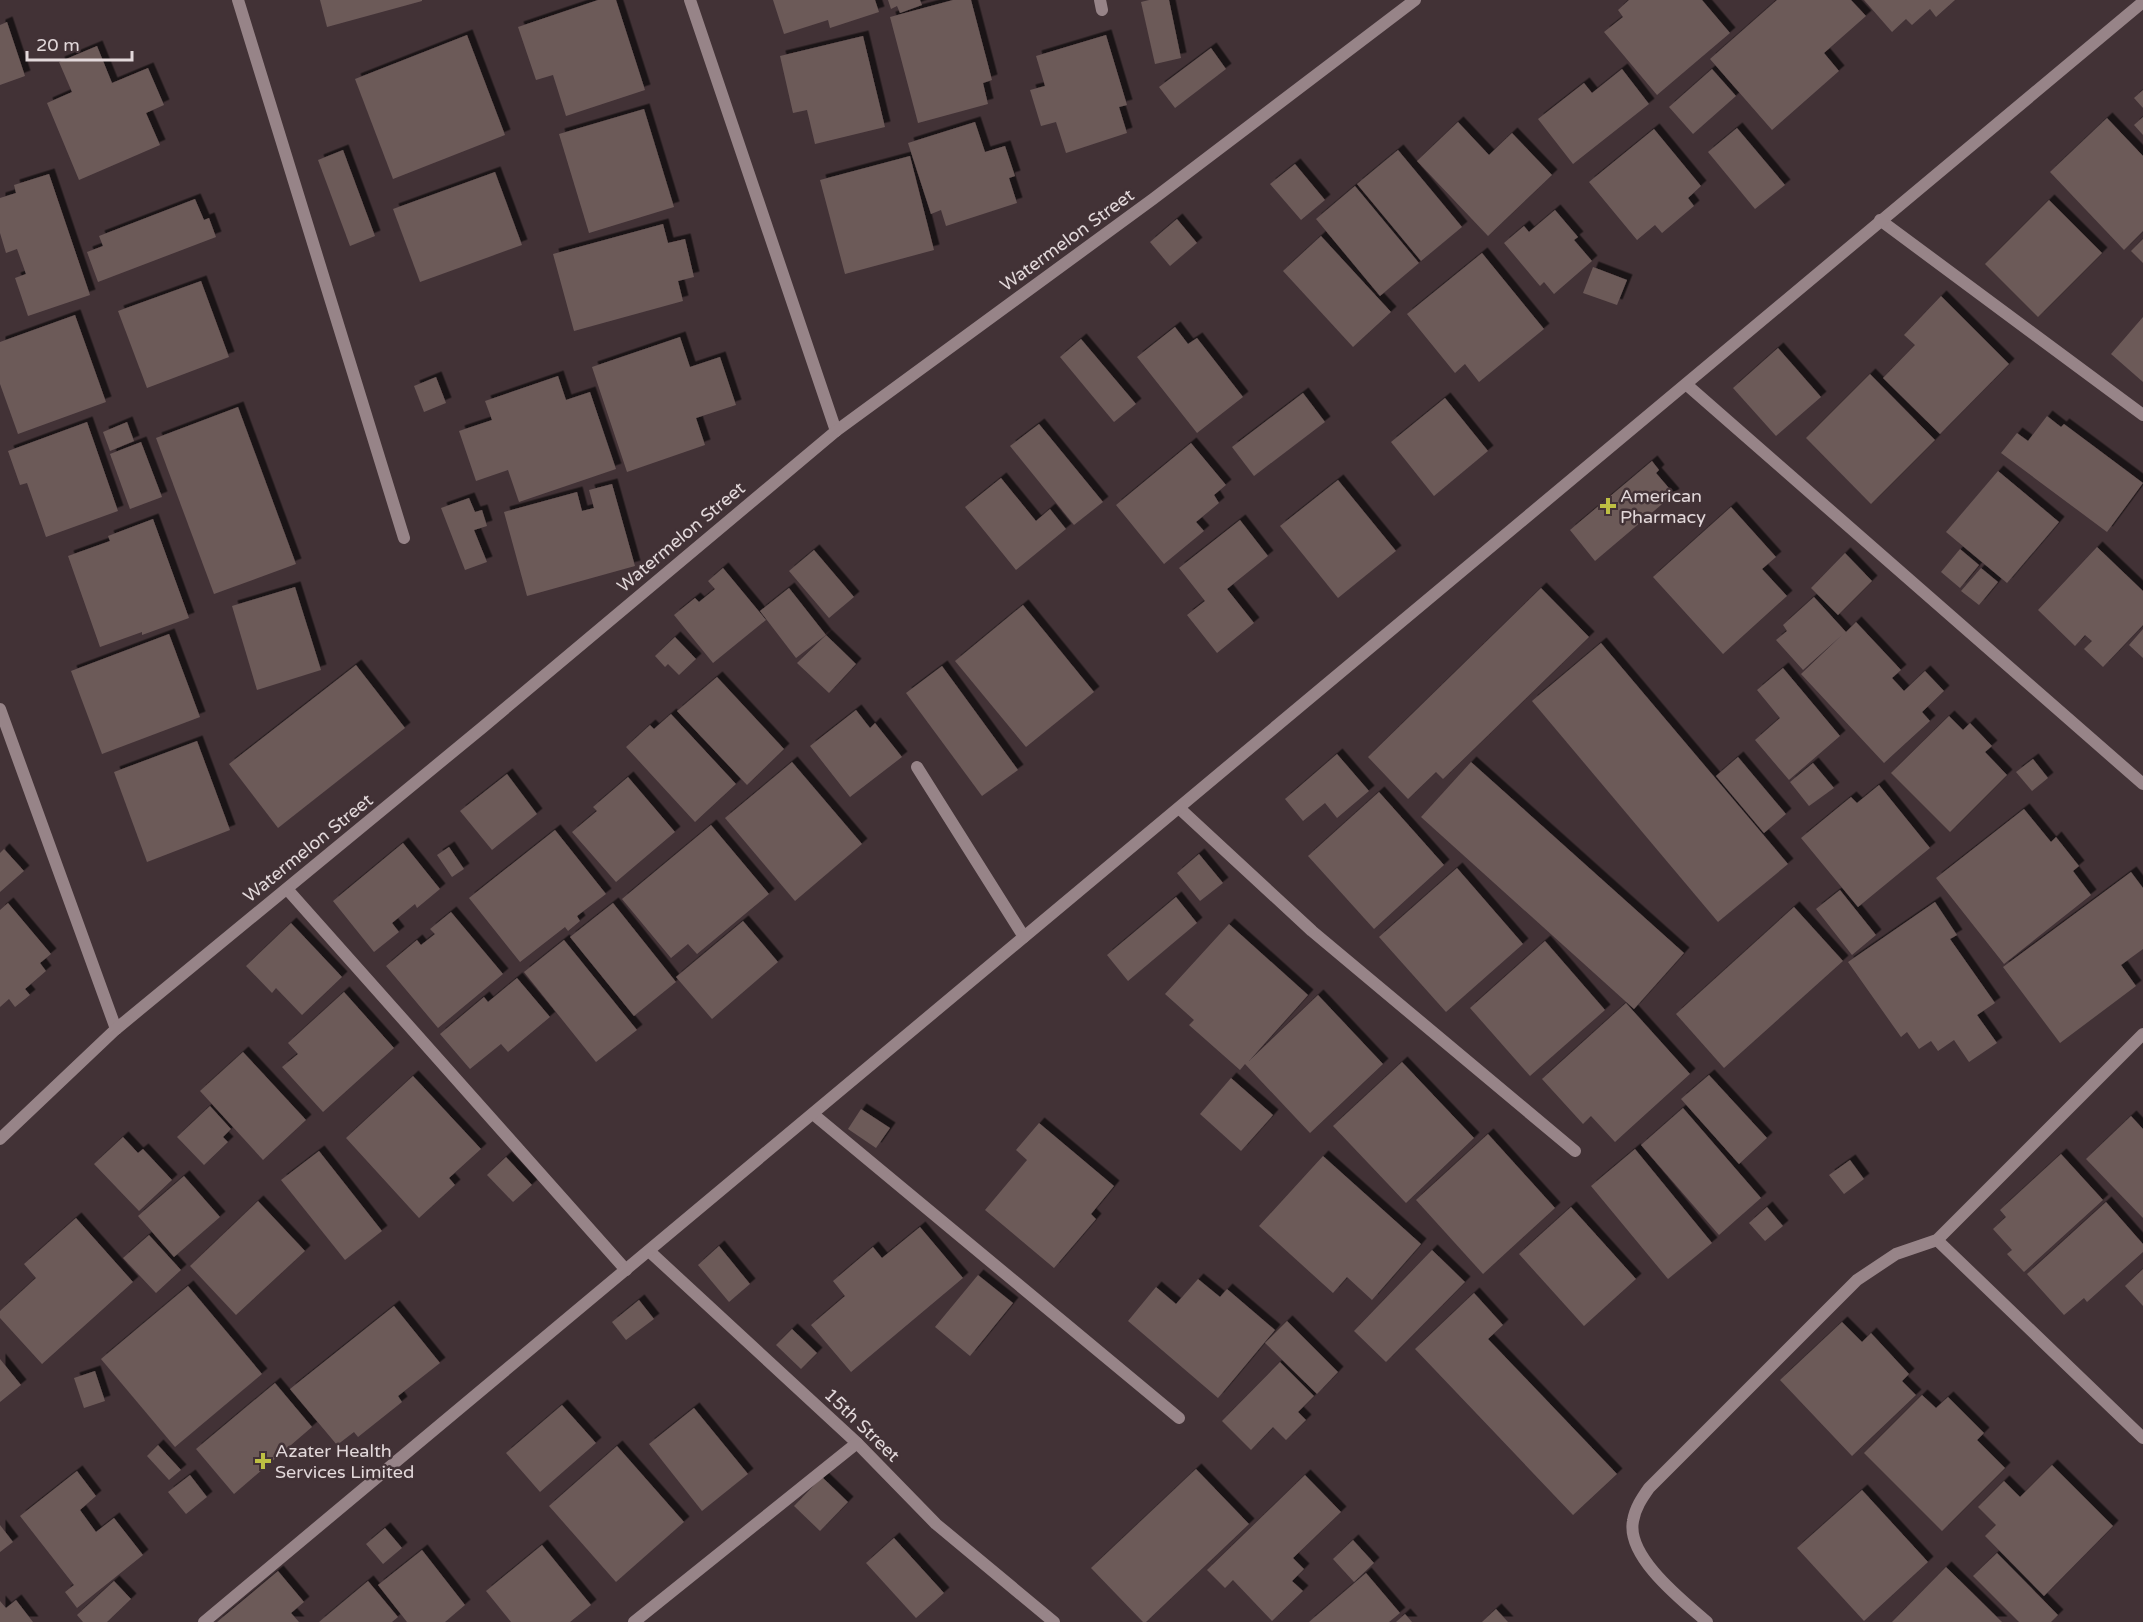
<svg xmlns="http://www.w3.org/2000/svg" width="2143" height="1622" font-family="'Varela Round',sans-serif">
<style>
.building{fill:#6c5a59;filter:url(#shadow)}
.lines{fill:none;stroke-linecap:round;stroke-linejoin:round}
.service{stroke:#978488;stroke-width:12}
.minor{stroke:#978488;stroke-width:12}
.poi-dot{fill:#bdbf43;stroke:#423236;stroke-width:2}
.labels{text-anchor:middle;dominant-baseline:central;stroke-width:5;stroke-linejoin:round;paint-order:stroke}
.street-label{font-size:18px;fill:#e2d8da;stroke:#423236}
.poi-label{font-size:18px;fill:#e2d8da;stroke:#423236;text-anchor:start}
</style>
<defs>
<filter id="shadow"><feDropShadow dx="5.5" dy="-5.5" stdDeviation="0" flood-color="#0009"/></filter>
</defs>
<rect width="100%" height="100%" fill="#423236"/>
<g class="building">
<path d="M320,0h102v1l-95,26z"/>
<path d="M598,0h18l29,90 -79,26 -13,-41 -17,5 -18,-53z"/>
<path d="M773,0h102l4,12 -49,16 -2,-8 -44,14z"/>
<path d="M888,0h32l2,5 -22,8 -3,-7 -6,3z"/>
<path d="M953,0h18l21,80 -9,3 5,21 -70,19 -28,-106z"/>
<path d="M1149,0h20l12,58 -26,6 -14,-62z"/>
<path d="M1629,0h73l28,33 -73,62 -53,-63 19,-15 -5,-7z"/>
<path d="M1777,0h74l15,16 -42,37 15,18 -67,59 -62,-71z"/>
<path d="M1864,0h91l-19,17 -6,-8 -18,16 -6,-6 -14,13z"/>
<path d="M7,22l18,54 -25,9v-60z"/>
<path d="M467,35l38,100 -112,44 -38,-100z"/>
<path d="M1106,35l21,70 -8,2 8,26 -61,20 -10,-31 -15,4 -11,-36 15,-4 -9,-30z"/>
<path d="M863,36l22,91 -70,17 -8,-34 -14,3 -13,-57z"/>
<path d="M97,46l15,37 36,-15 16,37 -18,8 14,32 -81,35 -32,-77 25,-11 -13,-30z"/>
<path d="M1211,48l15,21 -51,39 -16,-21z"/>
<path d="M1622,69l27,35 -76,60 -35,-45 46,-36 8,10z"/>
<path d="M1712,69l24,27 -43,38 -24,-27z"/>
<path d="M2143,90v18l-9,-10z"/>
<path d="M644,109l30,98 -85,26 -30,-99z"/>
<path d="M2143,117v18l-9,-10z"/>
<path d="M2107,118l36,38v75l-19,19 -74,-78z"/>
<path d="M975,122l10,30 20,-6 10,30 -6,2 8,25 -71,23 -5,-16 -10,4 -23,-71z"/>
<path d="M1458,122l31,33 23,-22 40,42 -64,61 -71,-75z"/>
<path d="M1737,128l48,57 -30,24 -47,-57z"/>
<path d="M1654,129l47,57 -13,12 6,8 -32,27 -7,-8 -18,15 -48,-58z"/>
<path d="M343,150l32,86 -25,10 -32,-86z"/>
<path d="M1398,150l64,77 -41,34 -64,-77z"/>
<path d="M910,156l24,94 -89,24 -25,-94z"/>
<path d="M1295,164l30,36 -24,20 -31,-36z"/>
<path d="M495,172l27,73 -102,37 -27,-73z"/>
<path d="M49,174l41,121 -62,21 -13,-38 11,-4 -9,-25 -11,4 -6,-20v-35l16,-5 -2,-8z"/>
<path d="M1355,186l64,77 -39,33 -64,-77z"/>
<path d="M195,199l9,21 5,-2 7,19 -118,45 -11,-30 16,-6 -4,-10z"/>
<path d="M2049,200l53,53 -64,64 -53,-53z"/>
<path d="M1555,210l23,27 -4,3 18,21 -38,33 -10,-12 -4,4 -36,-43 20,-17 5,6z"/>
<path d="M1177,219l20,24 -27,23 -20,-24z"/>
<path d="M663,224l5,19 17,-4 9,38 -16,4 5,20 -109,30 -21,-77z"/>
<path d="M1321,236l70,76 -38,35 -70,-76z"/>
<path d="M2143,239v24l-12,-12z"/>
<path d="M1482,253l62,76 -65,53 -14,-18 -10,9 -48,-59z"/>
<path d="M1593,267l34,13 -10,25 -34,-12z"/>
<path d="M201,281l28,76 -82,31 -29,-77z"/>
<path d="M1941,296l68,68 -69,70 -57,-56 32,-33 -11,-10z"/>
<path d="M75,315l31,87 -88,32 -18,-50v-42z"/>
<path d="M2143,317v65l-32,-28z"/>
<path d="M1175,327l13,17 9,-6 46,59 -46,36 -60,-76z"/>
<path d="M680,337l10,30 30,-10 16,48 -40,13 9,27 -78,27 -35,-105z"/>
<path d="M1081,339l55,65 -22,18 -54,-65z"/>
<path d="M1778,348l43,49 -45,39 -43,-48z"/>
<path d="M1870,374l65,66 -64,64 -65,-66z"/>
<path d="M558,376l8,24 24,-8 26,77 -97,33 -11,-32 -32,11 -17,-50 33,-11 -7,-19z"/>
<path d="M436,377l10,26 -22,9 -10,-26z"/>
<path d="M1303,393l22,29 -71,54 -22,-29z"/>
<path d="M1445,398l43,53 -54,45 -43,-54z"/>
<path d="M238,407l58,157 -82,30 -58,-156z"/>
<path d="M2047,416l14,11 3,-3 79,59 -36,49 -106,-79 16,-20 11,8z"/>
<path d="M87,422l31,89 -72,26 -19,-54 -7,2 -12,-34z"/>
<path d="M127,422l7,19 -24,10 -7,-19z"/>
<path d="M1039,424l64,78 -29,23 -64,-79z"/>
<path d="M141,442l21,55 -32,12 -20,-55z"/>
<path d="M1191,443l35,42 -12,10 5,8 -23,19 8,9 -40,33 -48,-59z"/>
<path d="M1652,461l7,9 -3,3 18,21 -79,67 -25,-31z"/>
<path d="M1998,471l61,51 -52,61 -61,-51z"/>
<path d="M1001,478l35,43 14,-12 16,20 -50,41 -51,-63z"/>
<path d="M1338,480l58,71 -58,47 -58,-72z"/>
<path d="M612,484l23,82 -108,30 -23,-84 73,-20 5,19 12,-3 -5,-18z"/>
<path d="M469,498l6,14 7,-2 5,16 -13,4 13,32 -22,8 -24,-62z"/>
<path d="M1731,507l45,50 -14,12 25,27 -64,58 -70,-77z"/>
<path d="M153,519l36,99 -47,17v-3l-42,15 -32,-91 42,-15 -2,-5z"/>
<path d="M1240,520l28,36 -41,33 27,34 -37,30 -30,-38 18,-14 -26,-33z"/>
<path d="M2097,547l46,44v34l-40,42 -19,-18 8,-8 -7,-6 -10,11 -37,-36z"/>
<path d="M1960,549l19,16 -19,23 -19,-16z"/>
<path d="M814,550l40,47 -25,21 -40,-47z"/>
<path d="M1845,553l27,28 -34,34 -27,-27z"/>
<path d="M723,568l43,52 -53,43 -39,-48 21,-17 4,4 16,-13 -7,-8z"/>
<path d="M1981,568l17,14 -19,23 -18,-14z"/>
<path d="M295,587l26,83 -64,20 -25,-84z"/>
<path d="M789,588l37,47 -30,23 -36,-47z"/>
<path d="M1541,588l48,49 -146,142 -7,-7 -28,27 -40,-42z"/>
<path d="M1814,597l32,35 10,-10 45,48 -9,8 12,13 21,-20 19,20 -22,21 8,9 -46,42 -83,-89 41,-39 -39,35 -27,-30 11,-9 -4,-6z"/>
<path d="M1023,605l71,87 -68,55 -71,-86z"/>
<path d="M2143,629v29l-14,-13z"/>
<path d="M169,634l31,83 -98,37 -31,-83z"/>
<path d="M826,635l30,29 -27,29 -32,-30z"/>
<path d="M675,637l21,22 -17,16 -11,-11 -3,3 -10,-11z"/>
<path d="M1601,643l187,221 -70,58 -186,-221z"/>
<path d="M356,665l49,63 -127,100 -49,-64z"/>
<path d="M942,666l76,104 -36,26 -76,-103z"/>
<path d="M1783,668l57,68 -51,44 -34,-40 25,-22 -23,-28z"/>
<path d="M717,677l67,72 -37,36 -70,-74z"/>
<path d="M856,710l14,18 5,-5 27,34 -52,40 -40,-51z"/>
<path d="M671,714l65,70 -41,38 -69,-75 24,-22 4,4z"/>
<path d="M1949,716l14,14 7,-7 22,23 -7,6 22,23 -57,57 -59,-59z"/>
<path d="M197,741l33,89 -83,32 -33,-90z"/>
<path d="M1337,754l32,37 -32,27 -12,-15 -22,18 -18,-22z"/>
<path d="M1738,757l48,57 -22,19 -48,-57z"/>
<path d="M2033,759l15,19 -16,13 -16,-19z"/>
<path d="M792,762l70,82 -67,57 -70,-83z"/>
<path d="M1471,762l213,191 -50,56 -213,-192z"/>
<path d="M1813,763l21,25 -25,18 -19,-24z"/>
<path d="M507,774l30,40 -45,36 -32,-39z"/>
<path d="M628,777l47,55 -59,50 -44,-50 25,-21 -4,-4z"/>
<path d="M1879,785l51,63 -72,59 -57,-69 50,-41 6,6z"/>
<path d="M1379,792l65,73 -70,64 -66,-73z"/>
<path d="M2024,809l27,33 5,-5 23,29 -6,5 18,24 -87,69 -68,-86z"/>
<path d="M711,825l58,69 -72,60 -9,-10 -17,14 -49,-59z"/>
<path d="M555,830l51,64 -29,22 3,5 -12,10 -3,-4 -45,35 -51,-64z"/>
<path d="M403,843l37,46 -23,19 -2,-4 -23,19 7,9 -25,20 -41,-51z"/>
<path d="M449,847l15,22 -12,8 -15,-22z"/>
<path d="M4,849l20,22 -24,21v-39z"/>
<path d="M1199,854l24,29 -23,18 -23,-28z"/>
<path d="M1457,868l66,76 -77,68 -67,-75z"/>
<path d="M2131,872l12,16v61l-22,16 15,21 -76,57 -57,-76z"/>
<path d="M1840,890l36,45 -24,20 -36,-46z"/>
<path d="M1176,897l21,26 -69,58 -21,-26z"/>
<path d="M1935,902l22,33 -7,4 45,64 -18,12 20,28 -28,19 -15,-22 -16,11 -7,-10 -12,8 -12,-17 -6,5 -53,-75z"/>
<path d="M8,903l43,51 -11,9 6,8 -21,18 5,6 -15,12 -6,-8 -9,8v-97z"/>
<path d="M613,903l63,79 -42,34 -64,-79z"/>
<path d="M1794,907l49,54 -119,107 -48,-54z"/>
<path d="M451,912l52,62 -65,54 -52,-62 31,-26 4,5 14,-11 -5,-5z"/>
<path d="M743,921l35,41 -66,57 -36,-42z"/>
<path d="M291,923l51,54 -40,38 -26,-27 -4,5 -26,-27z"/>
<path d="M1229,924l79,71 -59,66 69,-66 65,69 -73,69 -65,-69 -5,6 -51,-45 5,-5 -29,-26z"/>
<path d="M564,940l73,90 -41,32 -72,-90z"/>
<path d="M1545,941l60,69 -75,66 -60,-68z"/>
<path d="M517,978l33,39 -42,35 -7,-8 -31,25 -30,-35 44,-37 4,5z"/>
<path d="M344,992l50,56 -71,64 -41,-45 16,-13 -10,-11z"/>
<path d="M1626,1003l64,71 -75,68 -24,-26 -8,8 -41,-45z"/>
<path d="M243,1052l63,68 -43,40 -63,-69z"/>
<path d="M1402,1062l72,76 -68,65 -73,-77z"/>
<path d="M1709,1075l58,63 -28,26 -58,-65z"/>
<path d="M413,1076l68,73 -32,29 6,7 -36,33 -73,-80z"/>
<path d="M1231,1078l42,37 -32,36 -41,-37z"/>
<path d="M210,1106l21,23 -8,8 5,5 -24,23 -27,-28z"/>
<path d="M1683,1108l78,90 -42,37 -78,-90z"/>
<path d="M861,1109l29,19 -14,20 -28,-19z"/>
<path d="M2131,1116l12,13v89l-57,-59z"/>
<path d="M1039,1123l75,63 -23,28 5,5 -42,49 -69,-58 42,-50 -11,-10z"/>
<path d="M1488,1134l67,74 -72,66 -67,-74z"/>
<path d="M123,1137l15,16 5,-4 29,31 -33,31 -45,-47z"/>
<path d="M1635,1149l77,94 -44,36 -77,-93z"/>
<path d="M319,1151l63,80 -37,29 -64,-80z"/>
<path d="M2061,1154l42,46 -79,72 -17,-18 5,-4 -19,-21 13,-12 -6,-7z"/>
<path d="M1323,1156l98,88 -49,56 -25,-23 -14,16 -74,-67z"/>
<path d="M506,1157l26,28 -19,17 -26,-27z"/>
<path d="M1850,1160l14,19 -20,15 -15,-19z"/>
<path d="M184,1176l36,41 -46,40 -36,-41z"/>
<path d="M258,1201l47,50 -69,64 -46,-49z"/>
<path d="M2106,1202l37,42v8l-56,50 -3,-4 -20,17 -37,-41z"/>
<path d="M1571,1207l65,72 -52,47 -65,-72z"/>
<path d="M1767,1207l16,19 -18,15 -16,-18z"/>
<path d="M76,1218l57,64 -91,82 -42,-46v-7l36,-33 -12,-14z"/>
<path d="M920,1227l43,51 -112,94 -40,-47 34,-29 -12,-15 40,-34 9,11z"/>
<path d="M149,1235l32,35 -25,23 -33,-35z"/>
<path d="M719,1246l31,38 -21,18 -31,-37z"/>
<path d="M1432,1250l33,32 -79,80 -32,-31z"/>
<path d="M2143,1269v37l-18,-20z"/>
<path d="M978,1275l35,28 -43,53 -35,-29z"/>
<path d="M1198,1279l22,18 7,-8 48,41 -57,68 -90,-77 28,-34 20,17z"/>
<path d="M188,1286l74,88 -87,73 -74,-88z"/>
<path d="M1474,1293l29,32 -15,14 129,135 -44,41 -158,-166z"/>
<path d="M639,1300l15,19 -28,21 -14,-18z"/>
<path d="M394,1306l46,57 -42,33 4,6 -44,35 -4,-5 -17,13 -47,-56z"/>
<path d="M1287,1321l51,51 -21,22 -52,-51z"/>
<path d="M1842,1322l20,20 9,-9 38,41 -7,7 14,14 -64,61 -72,-76z"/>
<path d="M792,1329l25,24 -16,16 -25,-24z"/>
<path d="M0,1359l21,26 -21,17z"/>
<path d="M1280,1362l34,34 -16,16 8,8 -20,20 -13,-13 -22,23 -29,-29z"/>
<path d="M95,1371l10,30 -21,7 -10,-30z"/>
<path d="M275,1383l37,44 -78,67 -38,-45z"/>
<path d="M1922,1395l14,13 12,-11 36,36 -7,7 28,28 -63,63 -78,-78z"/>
<path d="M562,1405l34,38 -56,49 -34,-39z"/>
<path d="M694,1408l54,66 -46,37 -53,-67z"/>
<path d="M158,1445l23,25 -12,10 -22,-24z"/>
<path d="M617,1446l67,76 -68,60 -67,-76z"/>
<path d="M2052,1465l61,61 -69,70 -59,-60 11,-11 -18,-18 26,-26 16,16z"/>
<path d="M1196,1469l53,55 -103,98h-3l-52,-54z"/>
<path d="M77,1471l19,25 -16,14 16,22 18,-14 29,37 -66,53 -12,-16 9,-7 -54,-69z"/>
<path d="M190,1475l17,22 -21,17 -18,-22z"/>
<path d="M1305,1475l36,37 -48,46 11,11 -12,12 11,10 -31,30 -39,-41 -8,8 -18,-18z"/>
<path d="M822,1477l26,25 -28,29 -26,-25z"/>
<path d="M1862,1490l66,72 -64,59 -67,-73z"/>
<path d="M0,1525l13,17 -13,10z"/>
<path d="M385,1528l17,20 -19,16 -17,-20z"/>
<path d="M894,1538l50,55 -28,25 -50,-55z"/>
<path d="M1353,1540l21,23 -20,19 -21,-23z"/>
<path d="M542,1545l49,60 -21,17h-59l-25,-31z"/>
<path d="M422,1550l43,55 -20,17h-38l-29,-37z"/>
<path d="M1997,1553l61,62 -7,7h-32l-46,-46z"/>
<path d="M1946,1567l56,55h-110z"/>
<path d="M278,1571l26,31 -13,11 8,9h-82z"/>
<path d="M1366,1573l34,40 -11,9h-80z"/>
<path d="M114,1581l17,18 -24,23h-24l-6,-7z"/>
<path d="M368,1581l30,36 -6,5h-73z"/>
<path d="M16,1600l17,22h-33v-21l6,7z"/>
<path d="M1496,1609l12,13h-26z"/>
<path d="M1405,1614l7,8h-16z"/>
</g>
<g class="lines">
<g class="service">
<path d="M917,767l107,170"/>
<path d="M1179,808l133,123 263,220"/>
<path d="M287,889l339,381"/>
<path d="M813,1114l366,304"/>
</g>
<g class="minor">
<path d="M238,0l166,538"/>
<path d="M690,0l146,431"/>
<path d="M1100,0l2,10"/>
<path d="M1880,220l263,195"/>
<path d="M1687,385l456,399"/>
<path d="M0,709l116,320"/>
<path d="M0,1139l116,-110 367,-302 353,-296 317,-232 262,-199"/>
<path d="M1937,1240l206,198"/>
<path d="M649,1251l208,192 79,81 118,98"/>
<path d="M204,1622l1939,-1620"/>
<path d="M634,1622l223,-179"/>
<path d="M1707,1622c-24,-21 -81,-65 -74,-101 2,-13 9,-23 16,-33l208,-208 39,-26 41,-14 206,-206"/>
</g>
</g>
<g class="poi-dot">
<path d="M1605 497h6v6h6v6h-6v6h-6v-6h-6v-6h6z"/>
<path d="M260 1452h6v6h6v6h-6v6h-6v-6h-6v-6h6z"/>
</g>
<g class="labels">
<g class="street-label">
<text transform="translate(1067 240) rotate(-36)">Watermelon Street</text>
<text transform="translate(681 537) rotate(-40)">Watermelon Street</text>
<text transform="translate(308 848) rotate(-39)">Watermelon Street</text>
<text transform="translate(862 1425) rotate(44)">15th Street</text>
</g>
<g class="poi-label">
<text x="1620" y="496">American<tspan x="1620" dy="21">Pharmacy</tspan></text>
<text x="275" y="1451">Azater Health<tspan x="275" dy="21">Services Limited</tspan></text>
</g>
</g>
<path d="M27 51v9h105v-9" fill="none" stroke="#e2d8da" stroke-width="3"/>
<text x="36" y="51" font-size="18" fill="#e2d8da" stroke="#423236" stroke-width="4.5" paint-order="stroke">20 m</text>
</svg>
